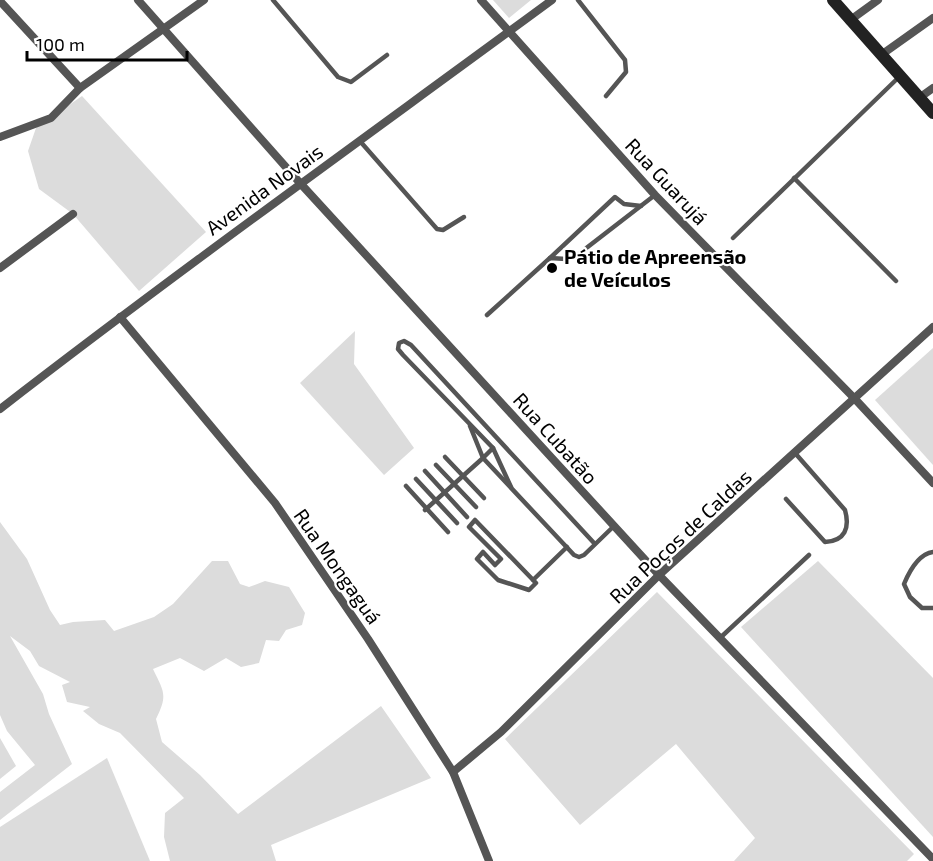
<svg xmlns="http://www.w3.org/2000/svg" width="933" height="861" font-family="'Exo 2',sans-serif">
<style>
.green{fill:#dcdcdc}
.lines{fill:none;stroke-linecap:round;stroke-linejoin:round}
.lane{stroke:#555;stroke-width:4.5}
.street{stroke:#555;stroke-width:8}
.secondary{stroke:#222;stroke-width:12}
.poi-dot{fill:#000;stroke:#fff;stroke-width:2}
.labels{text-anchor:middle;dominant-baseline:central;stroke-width:4.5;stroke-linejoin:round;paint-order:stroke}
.street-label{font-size:20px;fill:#000;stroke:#fff}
.poi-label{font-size:20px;font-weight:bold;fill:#000;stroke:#fff;text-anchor:start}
</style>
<rect width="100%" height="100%" fill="#fff"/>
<g class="green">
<path d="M493,0h38l-22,18z"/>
<path d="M82,96l124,136 -67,59 -66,-77 -34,-25 -11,-38 8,-23z"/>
<path d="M355,331l-1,33 60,84 -30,27 -84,-92z"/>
<path d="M933,348v117l-58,-65z"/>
<path d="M0,522l27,37 23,51 10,15 13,-3 32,-2 9,11 40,-14 19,-13 39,-43h16l12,23 9,3 16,-6 24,6 16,26 -3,12 -16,5 -7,11 -13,-1 -7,23 -18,4 -15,-9 -22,13 -24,-13 -27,11c11,23 15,26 3,50l6,23 38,33 38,39 143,-108 50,72 -160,67 5,16h-106l-6,-24 1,-24 19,-15 -64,-65 -21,-9 -16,-13 7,-4 -23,-5 -5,-17 8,-3 -31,-16 -9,-15 -20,-15 33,58 6,20 23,50 -72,56v-28l35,-27 -28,-34 -7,-16z"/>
<path d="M818,561l115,117v159l-192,-210z"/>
<path d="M657,592l257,262 -7,7h-173l21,-23 -79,-94 -96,81 -75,-86z"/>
<path d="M0,738l16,28 -16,13z"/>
<path d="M107,758l43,103h-150v-34z"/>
</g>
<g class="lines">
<g class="lane">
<path d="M273,0l65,77 13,5 36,-27"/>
<path d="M578,0l47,60 1,12 -20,24"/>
<path d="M359,140l78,89 6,1 21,-13"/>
<path d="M794,178l102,103"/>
<path d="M733,238l166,-161"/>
<path d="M550,258l65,-61 9,7 17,2"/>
<path d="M487,315l63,-57 16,1 10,-3 79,-61"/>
<path d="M470,426l13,32 10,-10 18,39"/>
<path d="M493,448l-90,-93 -5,-6 1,-6 5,-2 7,4 183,198"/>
<path d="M445,457l39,41"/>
<path d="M436,465l40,42"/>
<path d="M425,471l42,46"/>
<path d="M416,479l41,44"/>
<path d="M406,486l42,46"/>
<path d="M786,499l39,43c20,-1 25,-14 20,-32l-50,-57"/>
<path d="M425,510l58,-52 91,97 5,2 5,-2 30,-29"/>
<path d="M475,520l61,63 -7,7 -31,-10 -21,-21 6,-7 12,13 6,-6 -32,-32z"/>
<path d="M933,552c-14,2 -24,20 -29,32l6,13 12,11h11"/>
<path d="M533,580l34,-33"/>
<path d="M720,638l89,-83"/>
</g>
<g class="street">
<path d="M138,0l162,183 359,392 274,284"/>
<path d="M481,0l174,195 200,204 78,84"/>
<path d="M0,1l80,87"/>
<path d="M849,21l29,-21"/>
<path d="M881,55l52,-37"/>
<path d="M919,98l14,-10"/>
<path d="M0,137l51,-19 29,-30 124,-88"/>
<path d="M0,268l73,-54"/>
<path d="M120,317l155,186 93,136 85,133 36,89"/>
<path d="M0,409c181,-140 367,-273 552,-409"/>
<path d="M453,772l48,-40 158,-157 274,-248"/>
</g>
<path class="secondary" d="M833,0l100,113"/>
</g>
<circle class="poi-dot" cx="552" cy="268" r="6"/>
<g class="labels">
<g class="street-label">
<text transform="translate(667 181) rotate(47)">Rua Guarujá</text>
<text transform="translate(264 189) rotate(-36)">Avenida Novais</text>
<text transform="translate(556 438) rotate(48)">Rua Cubatão</text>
<text transform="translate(680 536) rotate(-43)">Rua Poços de Caldas</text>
<text transform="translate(338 566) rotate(55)">Rua Mongaguá</text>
</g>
<g class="poi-label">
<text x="564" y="256">Pátio de Apreensão<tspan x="564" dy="23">de Veículos</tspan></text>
</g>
</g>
<path d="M27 51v9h160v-9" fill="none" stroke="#000000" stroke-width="3"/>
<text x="36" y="51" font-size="18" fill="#000000" stroke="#ffffff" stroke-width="4.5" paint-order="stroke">100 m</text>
</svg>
